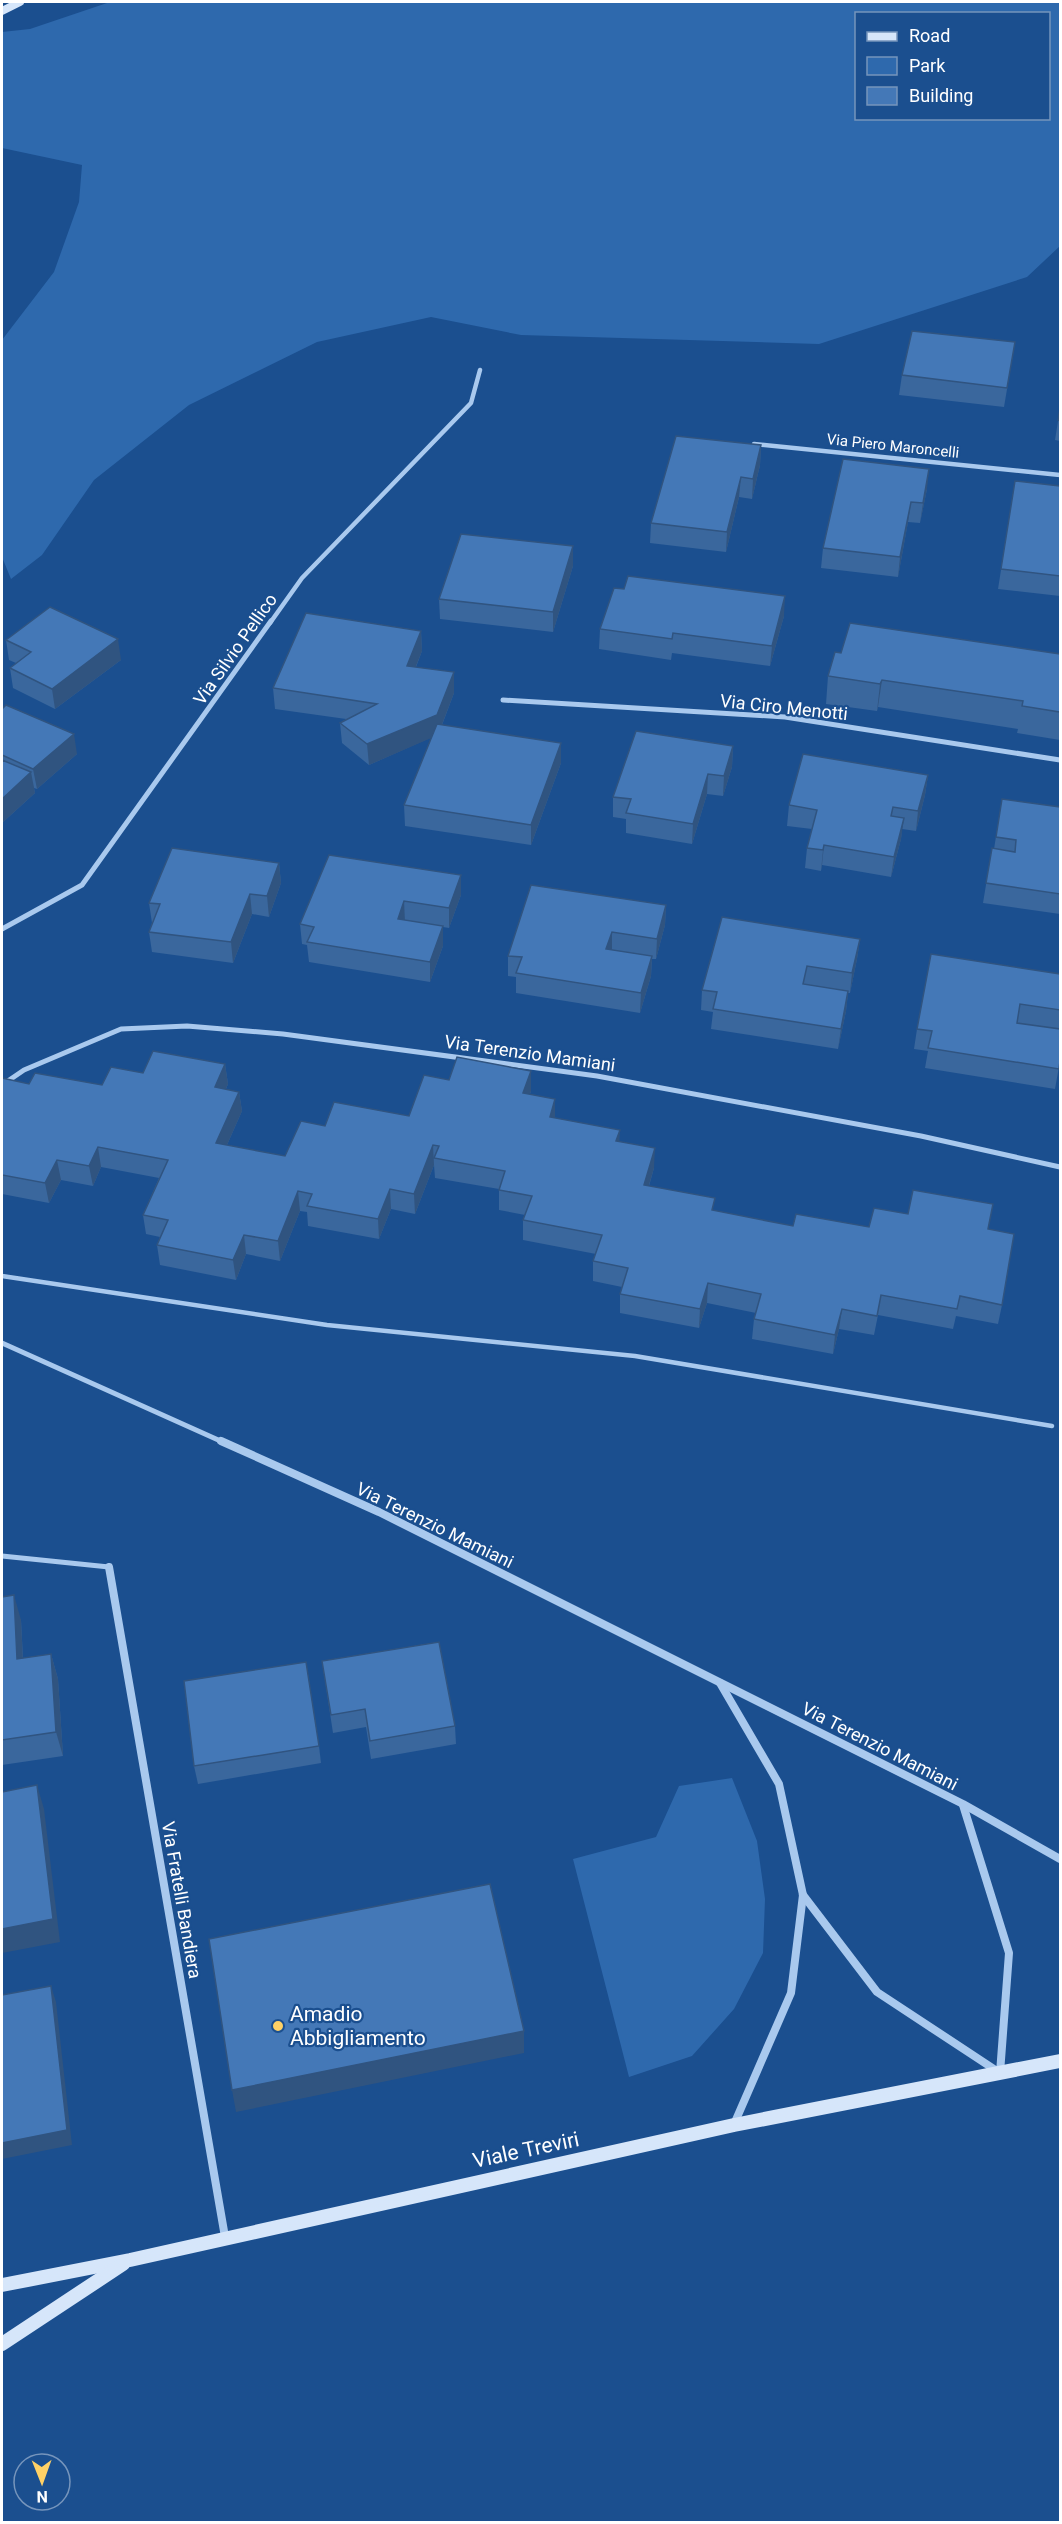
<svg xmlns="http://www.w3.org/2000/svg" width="1062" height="2524" font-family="Roboto,sans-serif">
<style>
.green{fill:#2e69ad;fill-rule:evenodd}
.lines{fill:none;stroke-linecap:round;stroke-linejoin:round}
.lane-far1{stroke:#a9c9ee;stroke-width:4.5}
.lane{stroke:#a9c9ee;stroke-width:5}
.street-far2{stroke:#a9c9ee;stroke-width:4.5}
.street-far1{stroke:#a9c9ee;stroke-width:5}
.street{stroke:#a9c9ee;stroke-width:8}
.secondary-far1{stroke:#d6e6fa;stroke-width:8}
.secondary{stroke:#d6e6fa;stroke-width:14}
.wall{fill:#3a679d}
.shaded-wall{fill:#305480}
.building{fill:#4478b7;stroke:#305480;stroke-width:1.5}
.poi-dot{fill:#ffd166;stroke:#1b4f8f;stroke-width:2}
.labels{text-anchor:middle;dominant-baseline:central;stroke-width:4.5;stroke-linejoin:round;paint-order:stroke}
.far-street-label{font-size:15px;fill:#fff;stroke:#1b4f8f}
.street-label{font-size:18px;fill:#fff;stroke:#1b4f8f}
.near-poi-label{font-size:21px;fill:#fff;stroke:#1b4f8f;text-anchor:start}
.near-street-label{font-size:21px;fill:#fff;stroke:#1b4f8f}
</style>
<rect width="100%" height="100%" fill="#1b4f8f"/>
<g class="green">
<path d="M110,2h950v244l-33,31 -208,67 -298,-9 -90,-18 -114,25 -128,63 -95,75 -52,75 -31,24 -9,-22v-217l52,-68 25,-70 3,-37 -80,-17v-116l28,-3zM856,14h192v104h-192z"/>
<path d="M732,1778l25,63 8,58 -2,54 -29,56 -42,47 -63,21 -56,-218 83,-22 23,-51z"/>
</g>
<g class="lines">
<path class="lane-far1" d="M2,1276l325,49 308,31 417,70"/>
<path class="lane" d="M2,1556l107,11"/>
<g class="street-far2">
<path d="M754,444l306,31"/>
<path d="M270,623l32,-45 169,-175 9,-33"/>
</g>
<g class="street-far1">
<path d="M503,700l282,17 275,43"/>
<path d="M2,929l80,-44 189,-264"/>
<path d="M2,1085l22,-15 97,-41 66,-3 96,8 314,42 324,60 139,31"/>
<path d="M2,1343l223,100"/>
</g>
<g class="street">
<path d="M221,1441l158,71 584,292 97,55"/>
<path d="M109,1567l116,670"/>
<path d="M720,1683l59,101 24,111 -12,98 -56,129"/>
<path d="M803,1895l74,97 123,81 9,-120 -46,-148"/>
</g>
<path class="secondary-far1" d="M2,11l18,-9"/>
<g class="secondary">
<path d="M2,2285l128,-25 604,-135 326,-64"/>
<path d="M2,2344l121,-80"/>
</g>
</g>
<g class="wall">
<path d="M1015,342l-11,65 -105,-12 3,-20z"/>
<path d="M1060,409v32l-5,-1z"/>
<path d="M761,445l-1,20 -8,34 -13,-2 -13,55 -76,-9 1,-20z"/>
<path d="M1015,481l45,5v110l-62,-7z"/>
<path d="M927,489l-7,34 -12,-1 -10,55 -77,-9 2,-20z"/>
<path d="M573,546v20l-20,66 -113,-13 -1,-20z"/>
<path d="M784,616l-14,50 -98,-13 -1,7 -72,-11 1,-20z"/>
<path d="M421,631l1,20 -6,16 38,26 -12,32 119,18v20l-30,82 -126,-19 -1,-21 28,-68 -63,28 -27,-22 -2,-20 6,-4 -71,-10 -2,-21z"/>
<path d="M6,640l115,20 -66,49 -42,-21 -3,-20 6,-5 -7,-3z"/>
<path d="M1060,654v86l-43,-7 1,-4 -140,-22 -1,4 -51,-7 2,-28z"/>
<path d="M2,709l75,45 -40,35 -3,-1 1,5 -33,30z"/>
<path d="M733,746l-1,21 -9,29 -16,-2 -15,50 -66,-11v-14l-13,-2v-20z"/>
<path d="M928,775l-3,20 -9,36 -14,-2 -1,10 -10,38 -69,-12 -1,6 -16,-3 2,-20 5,-19 -25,-3 2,-21z"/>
<path d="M1002,799l58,8v107l-77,-11 9,-55 2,1z"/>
<path d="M279,863l2,20 -12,34 -17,-3 -19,49 -81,-11 -3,-20 3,-9 -3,-20z"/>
<path d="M461,875v20l-12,33 -6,-1v19l-13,36 -121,-20 -2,-17 -5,-1 -2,-20z"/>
<path d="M666,905l-1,20 -9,34h-4l-1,17 -11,37 -124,-20v-16l-8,-1v-20z"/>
<path d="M860,939l-3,20 -7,34h-2l-2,18 -8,38 -127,-20 2,-17 -12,-2 1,-20z"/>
<path d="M1060,974v87l-5,28 -130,-21 3,-17 -14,-2 3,-20z"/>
<path d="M225,1064l3,20 -2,5 13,3 3,19 -15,34 58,11 40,-30 84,-10 40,-36 82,11 -1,3 25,24 64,24 35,26 -5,18 65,25 79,15 195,3 14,76 -4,19 -42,-8 -3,13 -75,-14 -4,20 -35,-6 -6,25 -81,-15 2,-20 2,-6 -49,-10 -8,25 -79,-15v-19l2,-7 -29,-6v-20l3,-7 -73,-14v-20l2,-5 -26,-5v-21l-64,-11 -1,-13 -19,49 -24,-5 -12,30 -71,-13 -1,-14 -7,-1 -20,50 -34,-7 -10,26 -76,-15 -3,-20 3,-8 -14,-3 -3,-19 16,-37 -58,-11 -8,19 -32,-6 -12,23 -47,-9v-116l27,6 73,1 41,-12z"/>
<path d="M2,1597l19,23 2,38 28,-4 7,25 5,77 -61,9z"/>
<path d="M322,1661l133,65 1,18 -85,15 -5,-32 -33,6z"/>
<path d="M319,1746l2,17 -123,21 -4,-18z"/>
</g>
<g class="shaded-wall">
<path d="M761,445l-1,20 -8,34 1,-20z"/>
<path d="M929,469l-2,20 -7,34 3,-20z"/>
<path d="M741,477l-2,20 -13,55 1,-20z"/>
<path d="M911,502l-3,20 -10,55 2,-20z"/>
<path d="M573,546v20l-20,66v-20z"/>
<path d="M785,596l-1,20 -14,50 2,-20z"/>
<path d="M421,631l1,20 -14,35 -1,-20z"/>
<path d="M118,639l3,21 -66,49 -3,-20z"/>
<path d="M454,672v21l-16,42 -69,30 -2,-21z"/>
<path d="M882,680l-4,27 -1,4 3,-27z"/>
<path d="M74,734l3,20 -40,35 -4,-20z"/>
<path d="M561,743v20l-30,82v-20z"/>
<path d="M733,746l-1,21 -9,29 1,-20z"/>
<path d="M31,772l4,21 -33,30v-24z"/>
<path d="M708,774l-1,20 -15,50 1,-20z"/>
<path d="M928,775l-3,20 -9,36 2,-20z"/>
<path d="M904,818l-3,21 -10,38 3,-20z"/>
<path d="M824,845l-2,20 -1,6 2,-21z"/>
<path d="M279,863l2,20 -12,34 -2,-21z"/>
<path d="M461,875v20l-12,33v-20z"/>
<path d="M250,894l2,20 -19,49 -2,-21z"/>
<path d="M404,901l1,21 -7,-3z"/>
<path d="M666,905l-1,20 -9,34 1,-20z"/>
<path d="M443,926v20l-13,36v-20z"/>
<path d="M612,932v20l-6,-3z"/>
<path d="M860,939l-3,20 -7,34 2,-20z"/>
<path d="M652,956l-1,20 -11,37 1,-20z"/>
<path d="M848,991l-2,20 -8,38 3,-20z"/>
<path d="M225,1064l3,20 -10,23 -3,-20z"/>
<path d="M531,1071v20l-8,22v-20z"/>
<path d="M239,1092l3,19 -23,52 -3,-20z"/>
<path d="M555,1099v20l-5,-2z"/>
<path d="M620,1130l-1,19 -3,-8z"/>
<path d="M433,1145l1,20 -19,49 -1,-20z"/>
<path d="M98,1147l3,20 -8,19 -4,-20z"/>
<path d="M655,1148l-1,20 -11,37 1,-20z"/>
<path d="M57,1160l4,20 -12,23 -4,-20z"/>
<path d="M390,1189l1,20 -12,30 -1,-20z"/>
<path d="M298,1191l2,20 -20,50 -2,-20z"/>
<path d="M244,1235l2,19 -10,26 -3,-20z"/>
<path d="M708,1283l-1,20 -8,25 1,-19z"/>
<path d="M842,1309l-3,20 -6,25 2,-19z"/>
<path d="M14,1595l7,25 3,63 -7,-24z"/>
<path d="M51,1654l7,25 5,77 -7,-24z"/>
<path d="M37,1785l7,24 16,133 -58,11v-24z"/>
<path d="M51,1986l5,16 16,143 -70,14v-16z"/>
<path d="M524,2031v22l-288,59 -4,-22z"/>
</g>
<g class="building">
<path d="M912,331l103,11 -8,46 -105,-13z"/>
<path d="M1060,409v12l-2,-1z"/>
<path d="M676,436l85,9 -8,34 -12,-2 -14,55 -76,-9z"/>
<path d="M843,459l86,10 -6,34 -12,-1 -11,55 -77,-9z"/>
<path d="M1015,481l45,5v90l-59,-7z"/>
<path d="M461,534l112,12 -20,66 -114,-13z"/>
<path d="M628,576l157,20 -13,50 -99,-13 -1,6 -72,-10 14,-41 10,1z"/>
<path d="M50,607l68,32 -66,50 -42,-21 21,-16 -25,-12z"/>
<path d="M306,613l115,18 -14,35 47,6 -17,43 -70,29 -27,-21 37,-19 -104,-16z"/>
<path d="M850,623l210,31v58l-38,-6 1,-5 -141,-21 -2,4 -52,-8 7,-24 6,1z"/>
<path d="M6,705l68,29 -41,35 -31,-14v-46z"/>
<path d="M437,724l124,19 -30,82 -127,-20z"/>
<path d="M636,731l97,15 -9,30 -16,-2 -15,50 -67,-11 5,-14 -18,-2z"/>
<path d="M803,754l125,21 -10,36 -25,-4 -2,9 13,2 -10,39 -70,-12 -1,5 -16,-2 10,-38 -28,-5z"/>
<path d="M2,760l29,12 -29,27z"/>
<path d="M1002,799l58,8v87l-74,-11 6,-35 23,4 1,-12 -20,-3z"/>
<path d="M172,848l107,15 -12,33 -17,-2 -19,48 -82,-10 11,-28 -11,-1z"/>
<path d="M329,855l132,20 -12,33 -45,-7 -6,18 45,7 -13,36 -123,-20 7,-15 -14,-3z"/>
<path d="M531,885l135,20 -9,34 -45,-7 -6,17 46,7 -11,37 -125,-20 6,-16 -14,-1z"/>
<path d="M722,917l138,22 -8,34 -45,-7 -4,18 45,7 -7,38 -128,-20 4,-17 -15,-2z"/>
<path d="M931,954l129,20v36l-40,-6 -3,19 43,6v32l-1,8 -131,-21 4,-17 -15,-2z"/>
<path d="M153,1051l72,13 -10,23 24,5 -23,51 69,13 16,-35 24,5 9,-24 75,14 15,-41 25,5 8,-23 74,14 -8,22 32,6 -5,18 70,13 -4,11 39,7 -11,37 71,13 -3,12 81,16 3,-12 73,13 5,-19 34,6 5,-24 80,14 -5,25 26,5 -12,71 -42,-9 -3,13 -76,-14 -4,21 -35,-7 -7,26 -81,-16 7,-25 -53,-11 -8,26 -80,-15 8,-26 -35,-7 9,-26 -79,-15 9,-24 -33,-6 6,-19 -71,-13 5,-12 -6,-1 -19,49 -24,-5 -12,30 -71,-13 5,-12 -14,-3 -20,50 -34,-6 -11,25 -76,-15 11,-25 -25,-5 25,-55 -70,-13 -9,19 -32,-6 -12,23 -43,-8v-97l27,6 6,-11 67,12 9,-18 32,6z"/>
<path d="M14,1595l3,64 34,-5 5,78 -54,8v-143z"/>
<path d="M439,1642l16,84 -85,15 -5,-32 -34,6 -9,-54z"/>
<path d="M306,1662l13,84 -125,20 -10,-85z"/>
<path d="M37,1785l16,134 -51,10v-137z"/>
<path d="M490,1884l34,147 -292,59 -23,-151z"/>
<path d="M51,1986l16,144 -65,13v-148z"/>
</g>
<circle class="poi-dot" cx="278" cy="2026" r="6"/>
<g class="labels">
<g class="far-street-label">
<text transform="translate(893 446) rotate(6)">Via Piero Maroncelli</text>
</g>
<g class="street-label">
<text transform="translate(235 649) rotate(-55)">Via Silvio Pellico</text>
<text transform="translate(784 707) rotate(6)">Via Ciro Menotti</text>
<text transform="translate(530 1053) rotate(8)">Via Terenzio Mamiani</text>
<text transform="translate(435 1525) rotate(26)">Via Terenzio Mamiani</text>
<text transform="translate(880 1746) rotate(27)">Via Terenzio Mamiani</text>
<text transform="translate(182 1900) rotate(80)">Via Fratelli Bandiera</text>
</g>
<g class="near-poi-label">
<text x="290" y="2014">Amadio<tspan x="290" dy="24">Abbigliamento</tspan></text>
</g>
<g class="near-street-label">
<text transform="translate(526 2150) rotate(-12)">Viale Treviri</text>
</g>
</g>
<rect width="1062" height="2524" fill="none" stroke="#ffffff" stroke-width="6"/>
<rect x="855" y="12" width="195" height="108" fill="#1b4f8f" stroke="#7695bc" stroke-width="1.5"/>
<rect x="867" y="32" width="30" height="9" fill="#d6e6fa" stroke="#7695bc" stroke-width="1.5"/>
<text x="909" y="42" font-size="18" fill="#ffffff">Road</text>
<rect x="867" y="57" width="30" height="18" fill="#2e69ad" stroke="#7695bc" stroke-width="1.5"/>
<text x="909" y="72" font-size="18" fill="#ffffff">Park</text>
<rect x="867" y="87" width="30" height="18" fill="#4478b7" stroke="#7695bc" stroke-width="1.5"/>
<text x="909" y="102" font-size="18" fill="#ffffff">Building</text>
<g transform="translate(42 2482) rotate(179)"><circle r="28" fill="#1b4f8f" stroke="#7695bc" stroke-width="1.5"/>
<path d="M0-4.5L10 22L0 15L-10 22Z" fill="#ffd166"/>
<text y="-9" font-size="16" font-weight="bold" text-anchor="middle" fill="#ffffff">N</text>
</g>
</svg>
